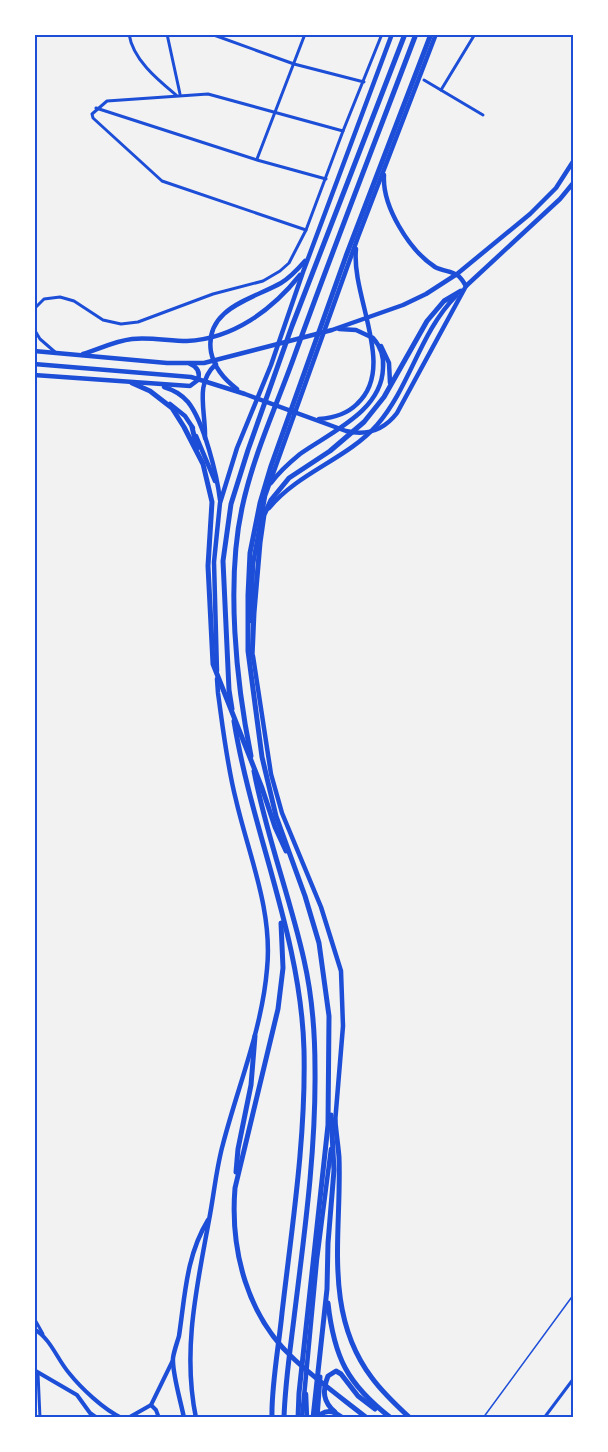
<svg xmlns="http://www.w3.org/2000/svg" width="608" height="1452" font-family="Bitter,serif">
<style>
.lines{fill:none;stroke-linecap:round;stroke-linejoin:round}
.service{stroke:#1d4ed8;stroke-width:1.5}
.minor{stroke:#1d4ed8;stroke-width:3}
.tertiary{stroke:#1d4ed8;stroke-width:4}
.primary{stroke:#1d4ed8;stroke-width:4.5}
.trunk{stroke:#1d4ed8;stroke-width:5}
.motorway{stroke:#1d4ed8;stroke-width:5}
.neatline{fill:none;stroke:#1d4ed8;stroke-width:2}
</style>
<rect width="100%" height="100%" fill="#f2f2f2"/>
<g class="lines">
<path class="service" d="M483,1418l91,-124"/>
<g class="minor">
<path d="M129,34c4,26 29,46 47,61"/>
<path d="M167,34l13,60"/>
<path d="M211,34l83,30 70,18"/>
<path d="M424,80l59,35"/>
<path d="M441,90l34,-56"/>
<path d="M96,108l161,52 69,19"/>
<path d="M257,159l48,-125"/>
<path d="M306,230l-144,-49 -69,-63 -1,-4 15,-13 101,-7 135,37"/>
<path d="M34,309l10,-10 16,-2 14,4 29,19 18,4 17,-2 75,-28 50,-13 17,-10 9,-8 17,-33 37,-99 39,-97"/>
<path d="M34,329l6,10 15,13"/>
<path d="M34,1318l9,16"/>
<path d="M38,1373l2,45"/>
<path d="M544,1418l30,-40"/>
</g>
<g class="tertiary">
<path d="M34,1329c17,10 23,30 35,44 12,15 35,37 53,45"/>
<path d="M34,1370l43,25 13,18 7,5"/>
<path d="M151,1405l5,5 3,8"/>
<path d="M128,1418l23,-13 22,-45"/>
</g>
<g class="primary">
<path d="M384,175c-2,31 25,75 51,92 7,4 17,4 22,8 4,2 7,8 9,11"/>
<path d="M339,329l17,1 15,7"/>
<path d="M381,346l8,17 1,20"/>
<path d="M34,351l133,12h37l128,-33 71,-25 23,-11 31,-20 73,-60 26,-26 18,-28"/>
<path d="M83,354c16,-5 32,-13 49,-15 18,-2 37,2 55,2 46,-2 85,-31 113,-66"/>
<path d="M34,364l157,13 54,17 101,37c21,5 38,-1 51,-18l69,-127 94,-87 14,-17"/>
<path d="M34,375l156,11 8,-6c2,-7 0,-13 -8,-16"/>
<path d="M164,387c10,3 18,8 24,15 16,20 29,73 32,98"/>
<path d="M237,389c-12,-9 -23,-22 -26,-37 -7,-44 42,-53 70,-69 10,-6 17,-14 24,-22"/>
<path d="M170,404l15,12 8,12"/>
<path d="M319,419c14,-1 28,-5 38,-15 40,-36 -6,-107 -1,-155"/>
<path d="M196,436l19,45"/>
<path d="M205,438c1,-27 -11,-54 11,-74"/>
<path d="M271,483c8,-11 18,-20 29,-29 31,-22 82,-43 83,-86 1,-11 -2,-21 -10,-30"/>
<path d="M269,508c30,-36 78,-49 108,-83 33,-38 43,-93 79,-129"/>
<path d="M251,621l2,-57 12,-68 93,-259 78,-203"/>
<path d="M253,656l18,118 11,39 39,94 20,64 2,55 -8,97"/>
<path d="M217,671l-3,-109 6,-59 17,-55 34,-83 32,-93 89,-238"/>
<path d="M306,1394l1,24"/>
<path d="M184,1418c-3,-16 -12,-45 -11,-60 1,-7 4,-15 6,-22 6,-40 7,-80 29,-116"/>
<path d="M196,1418c-14,-67 1,-132 13,-198 5,-25 7,-51 14,-76 15,-58 39,-115 44,-175 6,-58 -18,-113 -31,-169 -9,-35 -13,-71 -18,-107l-1,-14"/>
<path d="M302,1418l15,-159 14,-110"/>
</g>
<g class="trunk">
<path d="M232,709l-3,-19 -6,-129 8,-57 17,-54 44,-124 113,-292"/>
<path d="M234,721c18,111 67,216 70,329 2,88 -12,176 -22,263 -3,32 -11,74 -10,105"/>
<path d="M251,756c-15,-74 -25,-174 -9,-248 11,-52 34,-101 52,-151 39,-108 81,-215 122,-323"/>
<path d="M254,771c12,64 36,126 50,189 8,35 11,73 11,109 1,83 -11,167 -21,249 -4,33 -9,66 -10,100"/>
<path d="M281,923l2,45 -5,41 -43,179c-5,62 12,129 60,172 23,21 48,39 72,58"/>
<path d="M335,1120c1,12 3,25 4,37 3,75 -17,155 33,221 11,15 24,27 38,40"/>
<path d="M236,1172l2,-23 13,-64 4,-49"/>
</g>
<g class="motorway">
<path d="M132,383l18,8 22,17 12,19 19,37 9,38 -4,64 5,98 49,124 13,39 11,24"/>
<path d="M192,427l5,21"/>
<path d="M252,658l2,-45 6,-70 4,-28 7,-15 18,-22 41,-27 34,-29 20,-25 43,-76 17,-20 17,-10"/>
<path d="M328,1303c6,54 19,81 63,115"/>
<path d="M335,1412c-12,-10 -13,-21 -7,-36l8,-5 5,3 17,22 17,13"/>
<path d="M321,1414c8,-5 14,-2 22,4"/>
<path d="M298,1418l1,-25 29,-268 1,-109 -10,-73 -14,-47 -29,-80 -14,-59 -14,-106v-56l2,-42 10,-50 11,-37 75,-210 85,-222"/>
<path d="M313,1418l14,-129 1,-46 6,-73 -3,-55"/>
<path d="M317,1418l3,-41"/>
</g>
</g>
<rect width="608" height="1452" fill="none" stroke="#ffffff" stroke-width="72"/>
<rect x="36" y="36" width="536" height="1380" class="neatline"/>
</svg>
